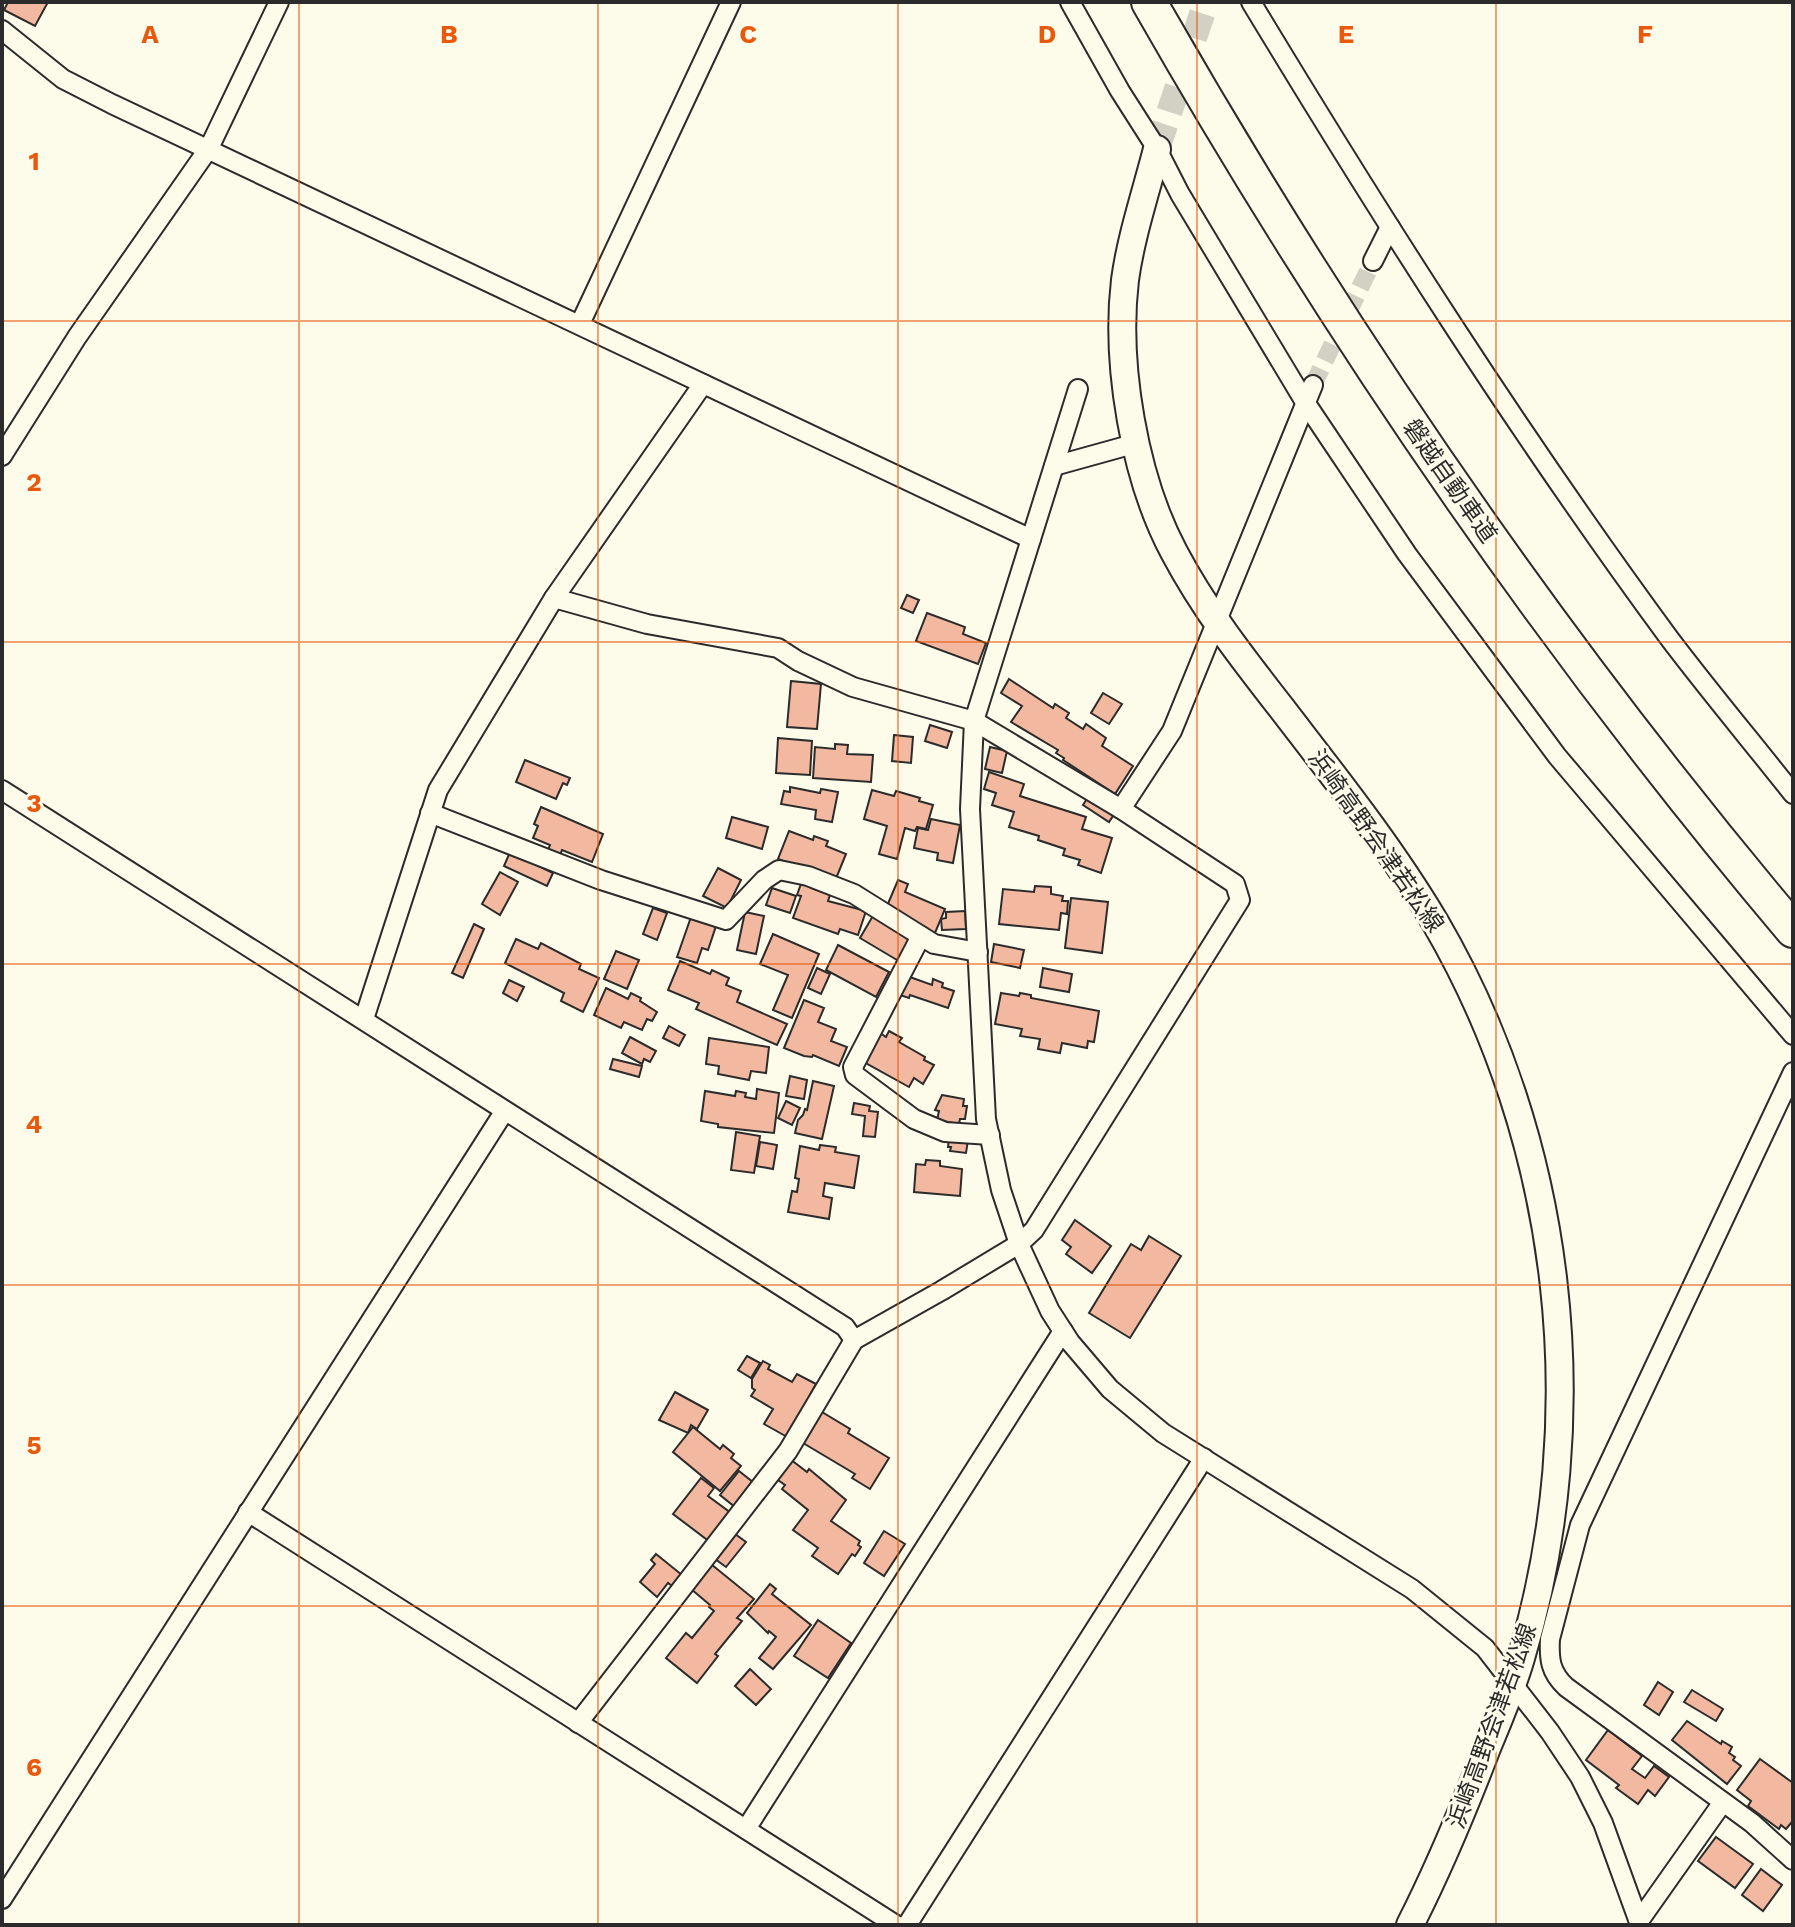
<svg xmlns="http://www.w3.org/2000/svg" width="1795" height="1927" font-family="'Work Sans','Noto Sans JP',sans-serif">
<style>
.building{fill:#f2b8a0;stroke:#2b2b2b;stroke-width:2}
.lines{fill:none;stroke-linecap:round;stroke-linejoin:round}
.street-tunnel{stroke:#d3d1c4;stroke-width:18;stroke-dasharray:18 9;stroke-linecap:butt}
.secondary-tunnel{stroke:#d3d1c4;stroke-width:26;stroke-dasharray:26 13;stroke-linecap:butt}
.street-casing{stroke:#2b2b2b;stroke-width:22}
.secondary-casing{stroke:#2b2b2b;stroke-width:30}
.highway-casing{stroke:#2b2b2b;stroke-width:38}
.street{stroke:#fdfbea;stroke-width:18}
.secondary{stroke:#fdfbea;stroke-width:26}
.highway{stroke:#fdfbea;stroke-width:34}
.grid{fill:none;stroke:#e8590c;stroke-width:2;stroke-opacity:0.55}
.labels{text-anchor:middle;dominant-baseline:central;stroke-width:6;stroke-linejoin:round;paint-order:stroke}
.street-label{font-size:24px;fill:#2b2b2b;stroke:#fdfbea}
.grid-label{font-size:26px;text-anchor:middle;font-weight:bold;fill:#e8590c;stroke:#fdfbea;stroke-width:6;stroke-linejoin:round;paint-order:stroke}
</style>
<rect width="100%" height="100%" fill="#fdfbea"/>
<g class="building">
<path d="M8,2h40l-13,24 -31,-16z"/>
<path d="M907,595l12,5 -6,13 -12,-5z"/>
<path d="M927,613l38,14 -2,7 23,9 -8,21 -62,-23z"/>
<path d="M1009,679l44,29 2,-4 14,9 -3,5 17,11 3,-5 20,14 -4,8 31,20 -18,28 -52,-34 1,-2 -8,-5 2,-3 -47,-28 11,-16 -21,-13z"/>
<path d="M791,681l30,3 -4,45 -30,-2z"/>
<path d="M1103,693l19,11 -13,20 -18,-11z"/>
<path d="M930,725l22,7 -5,16 -22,-7z"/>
<path d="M894,735l19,2 -2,26 -19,-2z"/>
<path d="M778,738l34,3 -2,34 -34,-2z"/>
<path d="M835,744l13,1 -1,9 26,1 -2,27 -58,-4 2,-31 20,2z"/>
<path d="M990,747l17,4 -5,22 -17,-4z"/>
<path d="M525,760l45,18 -3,7 -4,-2 -7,16 -40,-17z"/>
<path d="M989,772l35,12 -4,12 66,21 -4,12 30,9 -11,35 -23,-8 2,-5 -17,-5 2,-6 -27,-9 1,-4 -30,-9 5,-15 -22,-7 4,-12 -12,-4z"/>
<path d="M790,787l30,6 1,-4 17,3 -6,30 -17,-3 1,-9 -35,-6 3,-13 6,1z"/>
<path d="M872,790l22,6 2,-5 24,7 -1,3 14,4 -7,24 -9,-2 -2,4 -10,-3 -8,31 -18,-5 8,-28 -23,-7z"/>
<path d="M1088,797l27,16 -6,9 -26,-17z"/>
<path d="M541,807l62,27 -11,28 -30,-12 -2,5 -12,-5 2,-5 -17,-7 5,-12 -4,-2z"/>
<path d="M732,817l36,10 -6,22 -36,-11z"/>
<path d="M931,819l29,6 -7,38 -16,-3 1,-7 -24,-5 4,-20 10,2z"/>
<path d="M789,831l24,9 1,-4 14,5 -2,5 20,8 -11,27 -57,-22z"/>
<path d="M510,852l43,21 -6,13 -43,-20z"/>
<path d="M718,868l23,12 -14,28 -24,-12z"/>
<path d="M500,872l18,10 -18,33 -18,-11z"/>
<path d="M898,880l10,4 -3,8 40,17 -10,24 -37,-16 2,-6 -13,-5z"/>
<path d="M802,881l10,4 -1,3 19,7 -2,6 38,10 -8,24 -18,-6 -2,5 -45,-16 8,-22 -4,-1z"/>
<path d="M1035,886l16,1v7l12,2 -1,5h6l-1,13 -6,-1 -2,17 -60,-6 4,-35 31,3z"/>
<path d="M772,888l24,8 -6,17 -24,-8z"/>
<path d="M1071,898l37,4 -6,51 -37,-5z"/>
<path d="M653,908l14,5 -10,27 -14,-6z"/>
<path d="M965,911l1,18 -24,1 -1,-11 5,-1v-6z"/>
<path d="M745,912l19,4 -8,38 -19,-4z"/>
<path d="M874,914l38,22 -15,24 -37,-22z"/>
<path d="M691,917l25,9 -8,24 -6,-2 -5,15 -20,-6z"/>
<path d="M474,924l10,5 -21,49 -11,-5z"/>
<path d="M773,934l46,20 -27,64 -19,-8 15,-35 -28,-11z"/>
<path d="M516,939l22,10 3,-6 40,21 -2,5 20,9 -16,34 -22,-11 3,-8 -59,-30z"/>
<path d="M994,944l30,6 -4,18 -29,-6z"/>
<path d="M838,945l51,27 -13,25 -50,-27z"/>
<path d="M616,951l23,9 -12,29 -23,-10z"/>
<path d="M680,961l30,13 2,-4 17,8 -3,7 15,6 -4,11 50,22 -10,21 -81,-36 3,-6 -31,-13z"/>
<path d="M817,968l13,6 -9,20 -13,-6z"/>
<path d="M1043,968l29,6 -3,18 -29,-5z"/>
<path d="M907,976l25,9 1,-6 10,4 -1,4 12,4 -6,17 -38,-13 -1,3 -12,-4z"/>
<path d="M509,980l15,7 -7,14 -14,-8z"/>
<path d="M606,988l22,11 3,-6 10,5 -1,3 17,11 -5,9 -5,-2 -5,11 -18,-8 -3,6 -27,-13z"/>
<path d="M1001,993l18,3 1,-3 11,2v3l68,13 -5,31 -6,-1 -1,7 -25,-5 -2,10 -22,-4 2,-10 -20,-3 2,-7 -27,-5z"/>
<path d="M804,1000l20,8 -6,14 18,7 -5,12 16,6 -8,19 -26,-11 -1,2 -8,-1 -20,-8z"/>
<path d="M669,1026l16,9 -6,11 -16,-8z"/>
<path d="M889,1031l13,7 -3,4 26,15 -1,3 10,5 -11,19 -9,-6 -5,9 -45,-25 16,-29 6,4z"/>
<path d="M630,1037l26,14 -6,11 -6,-3 -2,5 -20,-11z"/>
<path d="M709,1038l60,9 -3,26 -15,-2 -2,9 -31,-6 1,-8 -13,-2z"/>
<path d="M613,1059l29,7 -3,11 -29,-8z"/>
<path d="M790,1076l17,4 -3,19 -18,-3z"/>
<path d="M813,1081l21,5 -12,53 -27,-6 3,-13 5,-5 2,-6 2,1z"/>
<path d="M757,1089l22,4 -5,40 -56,-6v-3l-17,-3 4,-30 30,5 1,-5 10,2 -1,4 11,2z"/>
<path d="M942,1095l22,4 -1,7h4l-2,13h-5l-1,5 -22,-4 2,-9 -4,-1z"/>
<path d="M786,1101l14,7 -8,17 -14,-7z"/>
<path d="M854,1103l16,3 -1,5 9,1 -3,25 -12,-1 2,-20 -13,-2z"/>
<path d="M736,1132l24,4 -6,37 -23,-3z"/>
<path d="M949,1138l19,2 -2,13 -16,-2 1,-4h-3z"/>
<path d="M760,1142l17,3 -4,24 -17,-3z"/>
<path d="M820,1145l16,2 -1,5 24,4 -5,32 -29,-5 -2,13 9,2 -3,21 -41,-7 4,-21 5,1 2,-13 -4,-1 5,-32 19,4z"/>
<path d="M926,1160l14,1v5l22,3 -2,27 -46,-4 2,-28 9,1z"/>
<path d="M1075,1220l36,26 -19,27 -26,-19 5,-7 -9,-7z"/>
<path d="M1149,1236l32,20 -51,82 -41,-25 42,-69 10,6z"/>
<path d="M747,1356l13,7 -9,15 -13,-8z"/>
<path d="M763,1361l7,4 -2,4 24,13 5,-8 19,10 -6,11 3,2 -24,41 -25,-14 9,-15 -22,-13 4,-6 -3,-2v-9z"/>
<path d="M675,1392l33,18 -11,19 -6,-4 -3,8 -29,-13z"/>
<path d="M817,1409l33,20 -2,4 41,25 -19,31 -18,-11 3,-4 -57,-34z"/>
<path d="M693,1427l27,22 3,-4 11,9 -3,4 10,8 -21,25 -47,-39z"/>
<path d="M790,1459l17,13 2,-3 37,31 -15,21 29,20 -2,4 3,2 -6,9 -3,-2 -14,20 -26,-18 6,-8 -25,-18 15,-20 -26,-21 3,-4 -10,-7z"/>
<path d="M739,1471l15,12 -19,24 -15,-12z"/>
<path d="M701,1478l13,10 -6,8 23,17 -21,29 -37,-28z"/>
<path d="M731,1531l15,11 -20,25 -15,-11z"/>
<path d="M884,1531l21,13 -21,32 -20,-13z"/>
<path d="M656,1554l26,21 -10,11 -4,-3 -11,14 -17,-15 15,-18 -4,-4z"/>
<path d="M706,1560l48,39 -17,19 5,3 -27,33 3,2 -21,27 -31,-25 20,-25 6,5 22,-27 -5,-4 1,-2 -19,-16z"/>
<path d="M770,1584l6,5 -4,5 39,31 -38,44 -14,-11 17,-21 -7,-6 -1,2 -21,-20z"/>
<path d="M818,1620l33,23 -23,35 -34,-22z"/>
<path d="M750,1669l21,20 -15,16 -21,-19z"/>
<path d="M1658,1682l15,10 -14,23 -15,-10z"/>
<path d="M1692,1690l31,19 -7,12 -32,-19z"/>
<path d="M1687,1721l34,23 1,-3 10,6 -3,6 6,4 -2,3 8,6 -14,18 -55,-44z"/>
<path d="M1608,1730l34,26 -10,13 13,9 9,-12 15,11 -14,19 -7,-6 -10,14 -22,-16 3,-3 -33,-25z"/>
<path d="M1760,1759l33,24v42l-2,-2 -5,6 -5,-4 -2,4 -31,-23 3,-5 -14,-11z"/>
<path d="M1716,1837l37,27 -18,24 -37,-27z"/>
<path d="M1761,1869l21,16 -19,26 -21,-16z"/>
</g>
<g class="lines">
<path class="street-tunnel" d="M1313,385l60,-124"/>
<path class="secondary-tunnel" d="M1157,149l49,-147"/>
<defs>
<g id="street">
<path d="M1070,2l50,89 37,58 23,45 125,208 102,152 150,202 236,279"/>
<path d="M1251,2c131,217 268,432 418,636 40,53 83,104 124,156"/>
<path d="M2,30l61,49 49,25 919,435"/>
<path d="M1373,261l17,-34"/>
<path d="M580,324l151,-322"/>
<path d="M1078,389l-104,332 -4,88 16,310 15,71 18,54 31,67 20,31 40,47 53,44 249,156 73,59 65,84 30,45 23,46 37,102"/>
<path d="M2,456l75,-119 132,-189 70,-146"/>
<path d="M1054,466l83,-23"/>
<path d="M554,598l93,26 131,24 20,13 55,26 121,34 147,88 114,75 5,16 -206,330 -15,14 -78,47 -87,49 -66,111 -210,272"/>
<path d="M2,790l843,537 9,13"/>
<path d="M1121,809l51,-78 141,-346"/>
<path d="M430,813l171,67 125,40 38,-40 15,-10 29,6 46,18 80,50 44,8"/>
<path d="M921,936l-68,131 2,8 59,44 31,13 45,3"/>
<path d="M364,1019l74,-229 116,-192 149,-214"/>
<path d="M1793,1072l-213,453 -30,114c-1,20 0,33 16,48l186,136 41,37"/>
<path d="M248,1512l648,413"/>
<path d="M746,1829l317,-498"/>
<path d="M2,1899l502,-787"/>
<path d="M1639,1921l84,-119"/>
<path d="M907,1925l297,-467"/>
</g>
<path id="secondary" d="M1157,149c-11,43 -26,87 -32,131 -10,84 9,197 49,272 30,57 70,108 109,158 53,69 108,138 152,212 128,219 159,493 86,736 -9,31 -22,61 -34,90 -23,60 -48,120 -77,177"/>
<path id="highway" d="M1149,2c187,328 400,639 644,928"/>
</defs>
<use href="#street" class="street-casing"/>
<use href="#secondary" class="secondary-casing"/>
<use href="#highway" class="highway-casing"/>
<use href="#street" class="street"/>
<use href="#secondary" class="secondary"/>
<use href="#highway" class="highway"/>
</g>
<path class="grid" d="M299,2v1923M598,2v1923M898,2v1923M1197,2v1923M1496,2v1923M2,321h1791M2,642h1791M2,964h1791M2,1285h1791M2,1606h1791"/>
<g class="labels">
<g class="street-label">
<text transform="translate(1450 481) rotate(55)">磐越自動車道</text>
<text transform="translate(1376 841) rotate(55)">浜崎高野会津若松線</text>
<text transform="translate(1492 1726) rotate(-70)">浜崎高野会津若松線</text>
</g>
</g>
<g class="grid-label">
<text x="150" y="43">A</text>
<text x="449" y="43">B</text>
<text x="748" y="43">C</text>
<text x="1047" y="43">D</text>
<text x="1346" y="43">E</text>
<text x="1645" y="43">F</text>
<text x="34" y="170">1</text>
<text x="34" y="491">2</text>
<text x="34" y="812">3</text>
<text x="34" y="1133">4</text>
<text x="34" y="1454">5</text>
<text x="34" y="1776">6</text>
</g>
<rect width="1795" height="1927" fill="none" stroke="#2b2b2b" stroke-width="8"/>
</svg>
